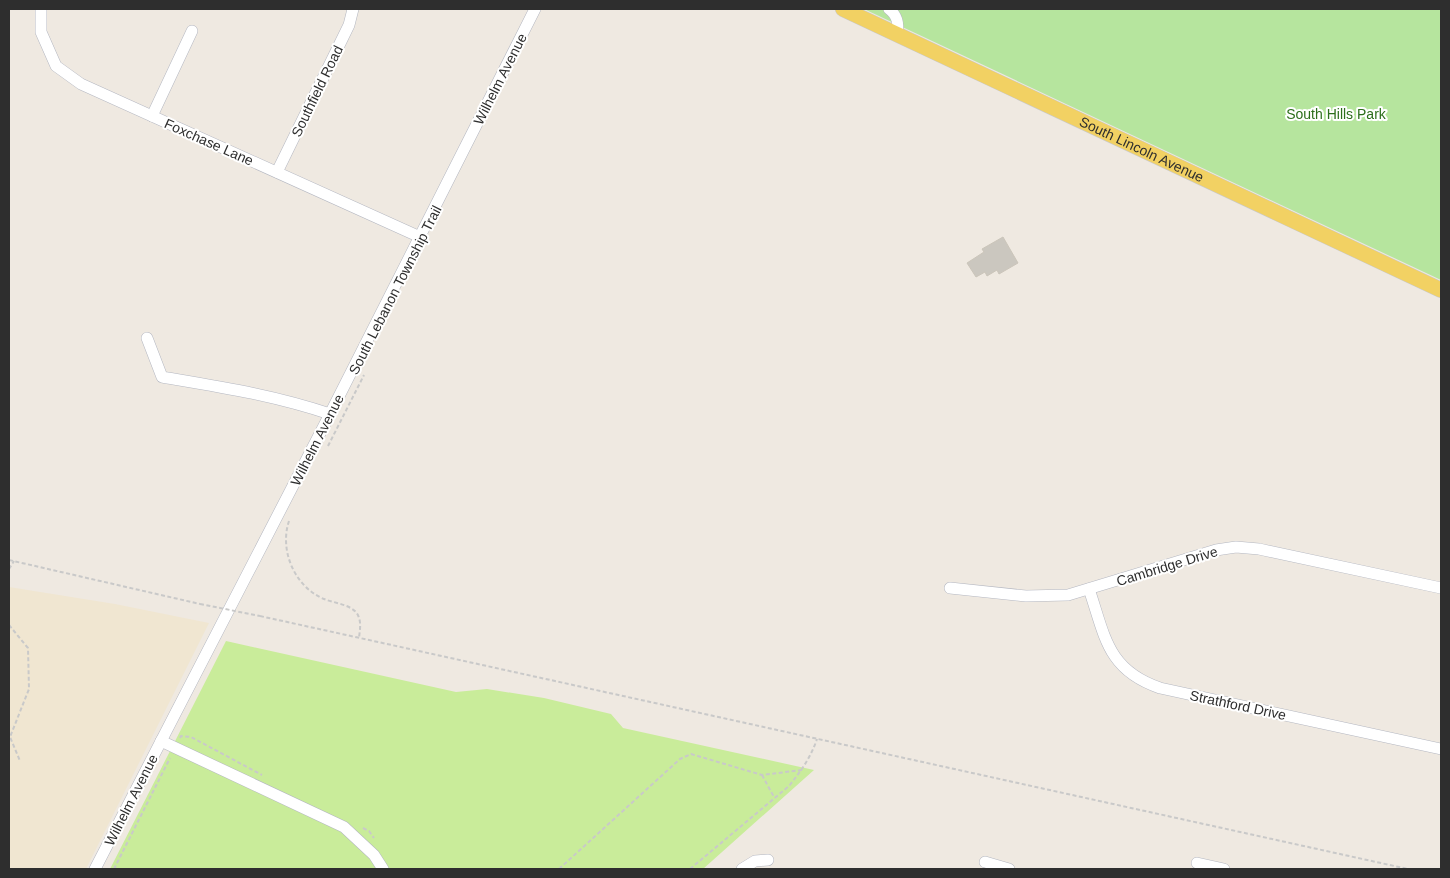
<svg xmlns="http://www.w3.org/2000/svg" width="1450" height="878" font-family="Helvetica,sans-serif">
<style>
.education{fill:#f0e6d1}
.green{fill:#b6e59e}
.pitch{fill:#c9ec9a}
.building{fill:#cbc7bf;stroke:#cbc5ba}
.lines{fill:none;stroke-linecap:round;stroke-linejoin:round}
.minor-casing{stroke:#b4b7c1;stroke-width:12}
.major-casing{stroke:#c9c9c9;stroke-width:16}
.path{stroke:#c9c9c9;stroke-width:2;stroke-dasharray:4 2.5;stroke-linecap:butt}
.minor{stroke:#fff;stroke-width:11}
.major{stroke:#f2d163;stroke-width:15}
.path-bridge{stroke:#c9c9c9;stroke-width:2;stroke-dasharray:4 2.5;stroke-linecap:butt}
.labels{text-anchor:middle;dominant-baseline:central;stroke-width:4;stroke-linejoin:round;paint-order:stroke}
.street-label{font-size:14px;fill:#2e2e2e;stroke:#fff}
.park-label{font-size:14px;fill:#2c6e1b;stroke:#fff}
</style>
<rect width="100%" height="100%" fill="#efe9e1"/>
<path class="education" d="M9,587l106,17 94,19 -123,246h-77z"/>
<path class="green" d="M864,9h577v271z"/>
<path class="pitch" d="M226,641l230,51 31,-3 57,9 67,16 12,14 191,42 -111,99h-593z"/>
<path class="building" d="M1003,237l15,26 -19,11 -2,-4 -10,6 -2,-4 -9,5 -9,-14 17,-11 -2,-3z"/>
<g class="lines">
<defs>
<g id="minor">
<path d="M41,9v23l15,34 25,18 339,153"/>
<path d="M889,9c9,7 10,15 8,25"/>
<path d="M152,116l40,-85"/>
<path d="M277,172l72,-147 4,-16"/>
<path d="M147,338l15,39c59,10 111,18 168,37"/>
<path d="M950,588l76,8 42,-1 148,-45 20,-3 23,2 182,39"/>
<path d="M1089,589c16,47 18,81 71,99l281,61"/>
<path d="M161,741l183,86 30,28 9,14"/>
<path d="M985,862l24,7"/>
<path d="M1197,863l27,6"/>
<path d="M95,869l235,-455 205,-405"/>
<path d="M742,869l13,-8 13,-1"/>
</g>
<g id="major">
<path id="s1" d="M843,9l598,281"/>
</g>
</defs>
<use href="#minor" class="minor-casing"/>
<use href="#major" class="major-casing"/>
<g class="path">
<path d="M328,446l36,-71"/>
<path d="M289,521c-10,30 6,66 35,78 10,4 24,5 32,13 6,8 4,17 3,26"/>
<path d="M9,560l191,44"/>
<path d="M9,569l5,-8"/>
<path d="M260,616l1148,253"/>
<path d="M9,625l19,23 1,41 -19,48 10,24"/>
<path d="M180,738l1,-2 10,1 71,38"/>
<path d="M762,775l12,22"/>
<path d="M363,828l6,3 5,7"/>
<path d="M114,869l56,-111"/>
<path d="M559,869l121,-110 11,-5 71,21 40,-5"/>
<path d="M690,869l99,-83c12,-15 22,-29 28,-47"/>
</g>
<use href="#minor" class="minor"/>
<use href="#major" class="major"/>
<path class="path-bridge" d="M200,604l60,12"/>
</g>
<g class="labels">
<g class="street-label">
<text transform="translate(500 79) rotate(-63)">Wilhelm Avenue</text>
<text transform="translate(317 91) rotate(-64)">Southfield Road</text>
<text transform="translate(209 142) rotate(24)">Foxchase Lane</text>
<text stroke="none"><textPath href="#s1" startOffset="330">South Lincoln Avenue</textPath></text>
<text transform="translate(395 290) rotate(-63)">South Lebanon Township Trail</text>
<text transform="translate(317 440) rotate(-63)">Wilhelm Avenue</text>
<text transform="translate(1167 566) rotate(-17)">Cambridge Drive</text>
<text transform="translate(1238 705) rotate(12)">Strathford Drive</text>
<text transform="translate(131 800) rotate(-63)">Wilhelm Avenue</text>
</g>
<g class="park-label">
<text x="1336" y="114">South Hills Park</text>
</g>
</g>
<rect width="1450" height="878" fill="none" stroke="#2e2e2e" stroke-width="20"/>
</svg>
